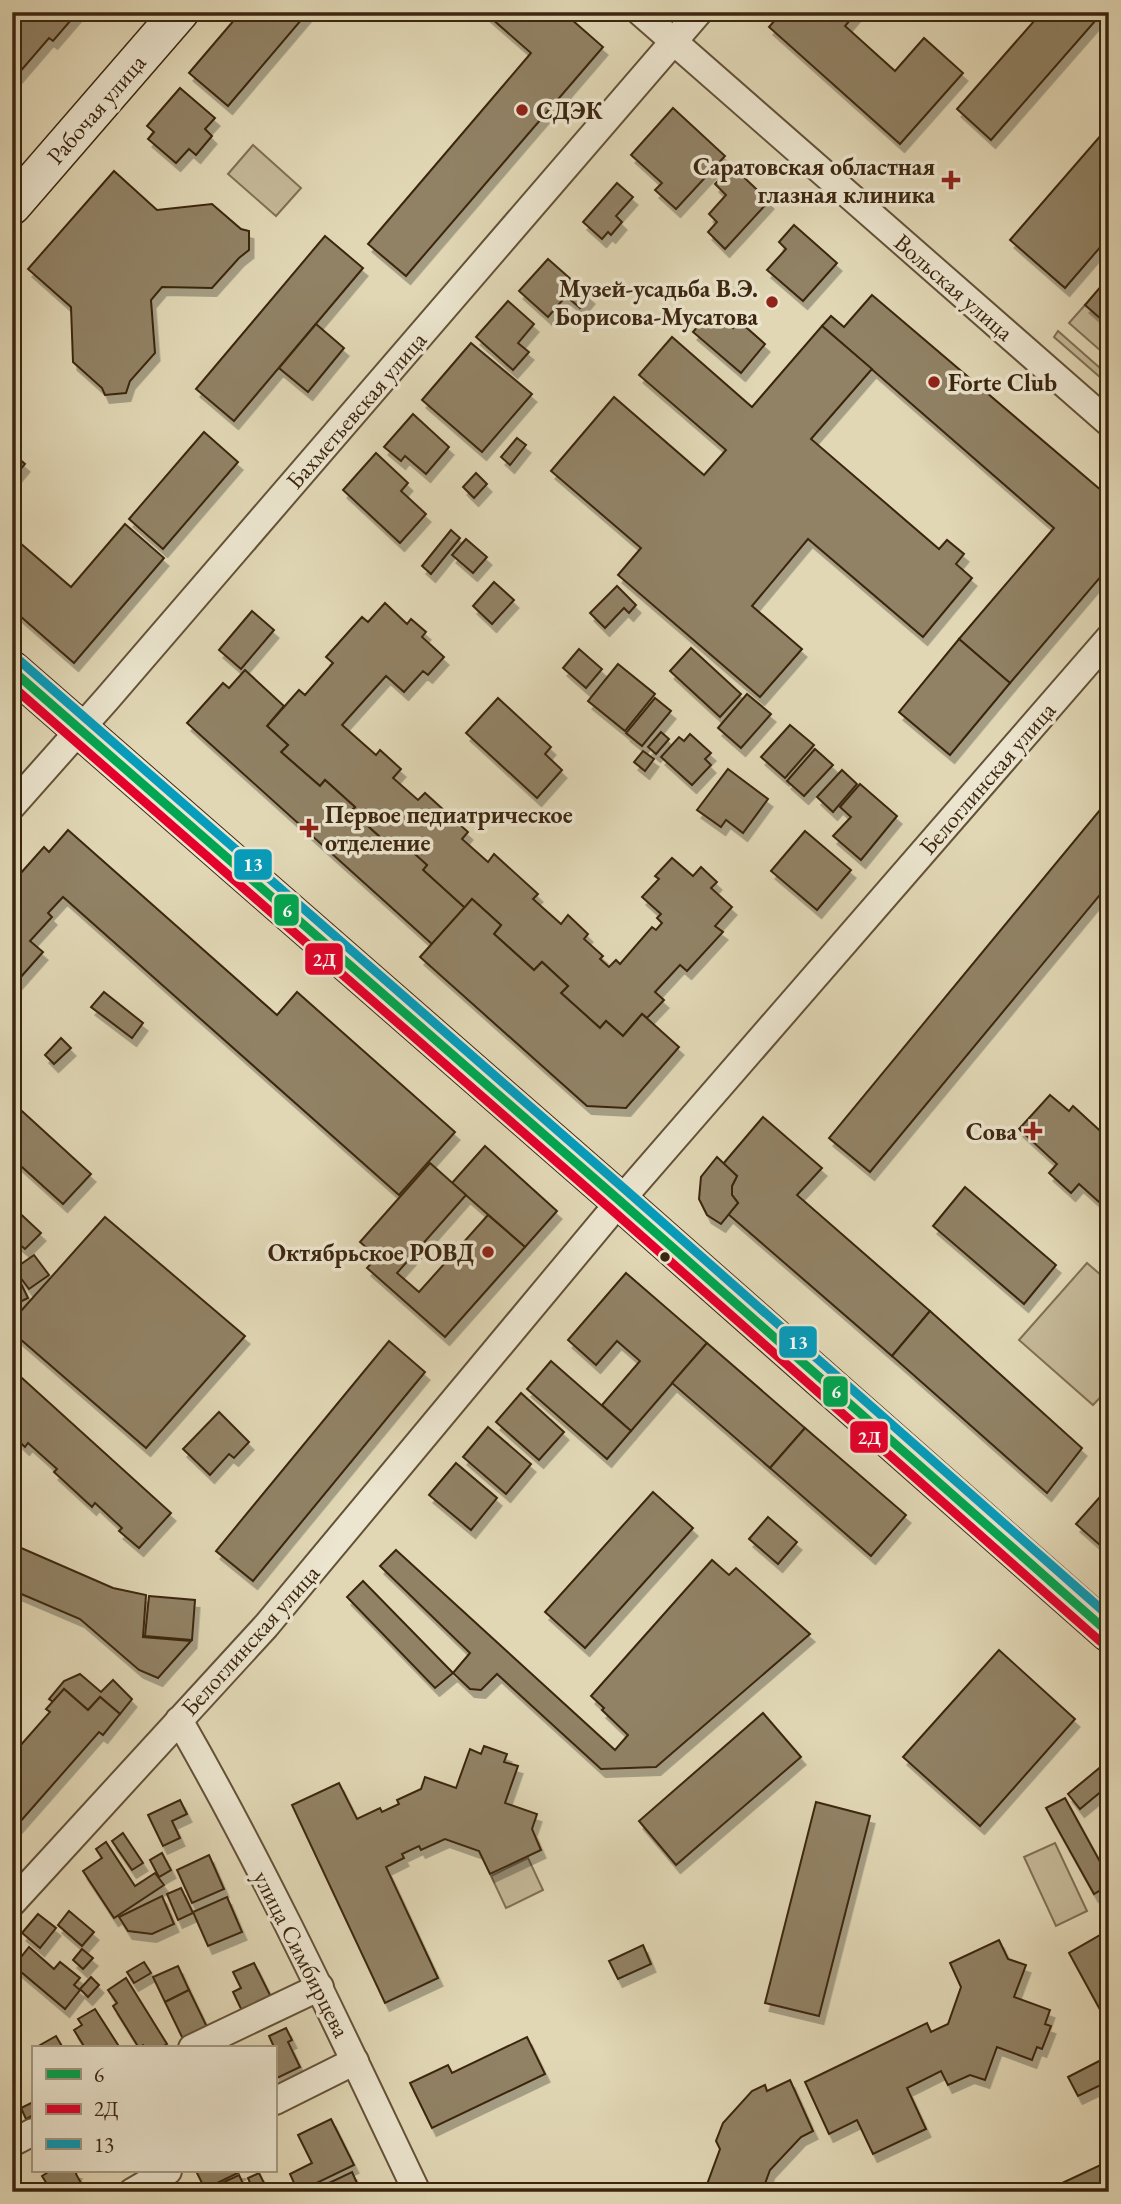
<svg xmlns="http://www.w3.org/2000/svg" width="1121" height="2204" font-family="'EB Garamond',serif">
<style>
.green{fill:#c5b999;stroke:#807054;stroke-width:2}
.building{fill:#918265;stroke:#3b260f;stroke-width:2;filter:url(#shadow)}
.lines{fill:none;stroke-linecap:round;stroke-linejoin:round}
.street-casing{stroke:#645238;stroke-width:30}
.secondary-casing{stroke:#3b260f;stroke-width:40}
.street{stroke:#ece5cf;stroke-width:26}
.secondary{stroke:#ece5cf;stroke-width:37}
.bus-1-casing{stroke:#ece5cf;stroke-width:14}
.bus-2-casing{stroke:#ece5cf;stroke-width:14}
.bus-3-casing{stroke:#ece5cf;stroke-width:14}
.bus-1{stroke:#00a651;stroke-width:9}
.bus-2{stroke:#e4002b;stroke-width:9}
.bus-3{stroke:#069cbb;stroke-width:9}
.poi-dot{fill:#8f2418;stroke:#ece5cf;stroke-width:2.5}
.bus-dot{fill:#3b260f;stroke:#ece5cf;stroke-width:2.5}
.labels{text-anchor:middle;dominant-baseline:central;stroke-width:7;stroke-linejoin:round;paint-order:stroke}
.street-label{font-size:24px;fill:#3b260f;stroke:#ece5cf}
.poi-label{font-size:24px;font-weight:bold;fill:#3b260f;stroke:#ece5cf;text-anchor:end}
.line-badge{stroke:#ece5cf;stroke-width:2.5}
.badge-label{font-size:19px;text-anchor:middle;font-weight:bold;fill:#fff}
</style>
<defs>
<filter id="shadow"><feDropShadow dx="4.5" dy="8" stdDeviation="0" flood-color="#0004"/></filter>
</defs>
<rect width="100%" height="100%" fill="#e1d7b5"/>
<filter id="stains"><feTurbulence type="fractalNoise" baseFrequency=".00286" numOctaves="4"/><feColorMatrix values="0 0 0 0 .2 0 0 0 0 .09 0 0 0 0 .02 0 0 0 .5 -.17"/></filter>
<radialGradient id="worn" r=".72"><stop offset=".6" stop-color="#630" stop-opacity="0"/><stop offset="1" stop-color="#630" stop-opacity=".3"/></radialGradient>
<g class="green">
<path d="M253,145l48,43 -25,28 -48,-42z"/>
<path d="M1085,305l24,21v32l-40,-35z"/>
<path d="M1058,331l51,45v9l-55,-48z"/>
<path d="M1087,1263l22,19v106l-16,17 -74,-65z"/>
<path d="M1055,1843l32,68 -31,15 -32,-69z"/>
<path d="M528,1858l15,32 -37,18 -15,-32z"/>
</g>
<g class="building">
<path d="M12,12h66l-25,29 -4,-3 -37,43z"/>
<path d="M241,12h67l-80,94 -39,-33z"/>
<path d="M484,12h79l40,35 -197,229 -38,-32 163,-191z"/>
<path d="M782,12h75l-12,14 50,45 29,-33 39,35 -63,71 -131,-117z"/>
<path d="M1042,12h61l-112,128 -34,-31z"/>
<path d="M180,88l35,30 -10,11 7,7 -16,19 -7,-6 -13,14 -28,-24 6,-7 -7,-6z"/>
<path d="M673,108l52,48 -49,53 -21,-19 7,-7 -31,-28z"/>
<path d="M1109,126v111l-44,51 -55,-48z"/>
<path d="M732,166l37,35 -44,48 -17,-17 9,-10 -8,-8 17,-19 -11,-11z"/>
<path d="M114,171l43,39 55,-6 29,25 8,2v19l-10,8 -27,30 -50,-1 -11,13 4,53 -25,28 -4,12 -21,2 -3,-7 -29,-26 -2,-55 -43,-38z"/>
<path d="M617,183l16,14 -17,19 6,6 -11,13 -3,-3 -6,7 -19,-17z"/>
<path d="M794,225l43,38 -34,38 -36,-31 19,-21 -7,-7z"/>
<path d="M325,236l38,32 -129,153 -38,-32z"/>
<path d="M548,259l42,37 -10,12 -14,-12 -18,21 -29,-26z"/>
<path d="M1109,277v49l-24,-21z"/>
<path d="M872,295l237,202v70l-99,116 -51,-44 95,-111 -232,-202 9,-10 13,11z"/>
<path d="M508,301l26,23 -16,19 11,9 -16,18 -37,-33z"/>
<path d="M709,313l13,11 3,-3 8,7 6,-7 26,23 -24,29 -48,-41z"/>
<path d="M316,324l28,24 -36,44 -29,-24z"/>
<path d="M822,326l50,43 -61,70 128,110 8,-9 17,14 -8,10 16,14 -49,59 -115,-98 -56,67 50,43 -42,48 -142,-122 23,-27 -90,-77 63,-74 90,78 22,-25 -87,-75 33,-38 80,70z"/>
<path d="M471,343l61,51 -50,58 -60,-52z"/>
<path d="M413,414l36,33 -23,27 -21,-18 -4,5 -17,-14z"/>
<path d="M204,432l34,30 -75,87 -34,-30z"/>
<path d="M517,438l9,7 -16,20 -9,-8z"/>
<path d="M12,453l13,11 -13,16z"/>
<path d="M376,453l32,30 -7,8 25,23 -26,29 -57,-53z"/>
<path d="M476,473l11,11 -13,14 -11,-11z"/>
<path d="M125,524l39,34 -90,105 -62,-54v-73l59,51z"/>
<path d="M451,530l9,8 -29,36 -9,-8z"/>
<path d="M466,539l21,18 -14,16 -21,-18z"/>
<path d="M494,582l20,18 -22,24 -19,-18z"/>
<path d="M617,586l19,19 -7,8 -5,-5 -19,20 -15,-15z"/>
<path d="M385,603l22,21 4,-5 15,13 -4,5 22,20 -16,18 -5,-4 -19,21 -18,-16 -44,49 34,30 4,-5 21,19 -8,9 25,22 7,-7 43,39 -6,7 26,23 6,-8 44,40 -5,5 28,25 7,-9 20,19 -4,5 19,17 -3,3 9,8 7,-7 4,4 32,-37 4,3 6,-7 -5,-5 4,-4 -19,-17 17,-18 -4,-3 17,-18 21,18 8,-9 16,15 -6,6 21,19 -17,19 8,6 -36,39 -7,-6 -25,27 9,8 -17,18 -5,-4 -19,22 -17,-15 -6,7 -39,-35 7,-7 -26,-24 -8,8 -40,-36 7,-9 -29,-26 -7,9 -42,-38 4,-5 -29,-26 -7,8 -40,-36 4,-4 -30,-27 -5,6 -39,-34 7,-7 -21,-19 32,-36 6,5 28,-32 -7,-6 36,-40 6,5z"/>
<path d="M252,611l22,19 -33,39 -22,-19z"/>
<path d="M959,639l51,44 -60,72 -51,-43z"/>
<path d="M691,648l50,46 -21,23 -50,-46z"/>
<path d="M579,649l23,20 -16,19 -23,-20z"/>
<path d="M618,664l37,30 -30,37 -37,-30z"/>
<path d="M245,670l39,36 -17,20 21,19 -7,7 39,34 5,-6 30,27 -4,4 40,36 7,-8 29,26 -4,5 42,38 -33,36 -245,-221 36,-40 6,5z"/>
<path d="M747,694l24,20 -30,34 -23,-20z"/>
<path d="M498,698l53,49 -6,7 17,16 -25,28 -71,-65z"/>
<path d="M655,698l16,13 -29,35 -16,-13z"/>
<path d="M790,725l24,20 -29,33 -24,-21z"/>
<path d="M661,732l8,7 -13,15 -8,-7z"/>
<path d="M690,734l21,19 -6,6 6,6 -19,20 -31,-28 18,-20 5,4z"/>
<path d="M815,749l18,16 -29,31 -17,-15z"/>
<path d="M643,751l11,8 -9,12 -11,-9z"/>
<path d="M728,769l40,30 -25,34 -17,-13 -5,7 -24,-17z"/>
<path d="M842,770l15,14 -24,28 -16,-15z"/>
<path d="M860,784l37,32 -36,44 -28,-24 18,-19 -11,-10z"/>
<path d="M1109,799v85l-239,288 -41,-34z"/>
<path d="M68,830l209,185 20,-23 158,140 -56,63 -336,-298 -15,16 4,4 -22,24 13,11 -31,35v-104l32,-36 5,5z"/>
<path d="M805,831l46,39 -34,40 -46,-39z"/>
<path d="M472,899l29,26 -7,9 40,36 8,-8 26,24 -7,7 39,35 6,-7 17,15 19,-22 37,33 -53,61 -39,-2 -167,-149z"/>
<path d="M104,992l39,31 -11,15 -41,-31z"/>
<path d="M61,1038l10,10 -17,16 -9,-9z"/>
<path d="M1050,1095l19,16 4,-5 36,33v72l-30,-27 -8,9 -22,-20 8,-9 -38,-35z"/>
<path d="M12,1102l79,72 -28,30 -51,-46z"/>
<path d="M763,1117l59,51 -25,27 133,116 -38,45 -164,-142 10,-11 -6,-8v-9l5,-10 -14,-12z"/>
<path d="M485,1146l72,65 -32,36 -73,-64z"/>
<path d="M717,1157l20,19 -5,10v9l6,8 -17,21 -14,-9 -8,-16 2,-22z"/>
<path d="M430,1163l36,32 -69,78 22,19 69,-77 37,32 -80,90 -78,-69 10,-11 -17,-15z"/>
<path d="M965,1187l91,78 -32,39 -91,-78z"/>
<path d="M12,1206l29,27 -16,16 -13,-11z"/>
<path d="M105,1217l140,119 -99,112 -134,-116v-11z"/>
<path d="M34,1255l15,20 -20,14 -15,-20z"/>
<path d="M12,1265l16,33 -16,8z"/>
<path d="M626,1273l81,70 -76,88 -29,-26 38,-44 -23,-20 -21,24 -28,-25z"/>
<path d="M930,1311l152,137 -35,45 -155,-137z"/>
<path d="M389,1341l36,31 -172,209 -37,-30z"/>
<path d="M707,1343l98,85 -35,40 -98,-85z"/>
<path d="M551,1361l80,70 -24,28 -80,-70z"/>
<path d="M12,1369l159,144 -32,35 -20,-17 3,-3 -27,-25 -3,4 -38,-35 3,-3 -29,-26 -3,4 -13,-12z"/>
<path d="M521,1393l43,39 -25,28 -43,-38z"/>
<path d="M219,1412l30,30 -15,16 -5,-4 -19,21 -27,-26z"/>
<path d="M488,1427l43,37 -25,30 -43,-37z"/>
<path d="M805,1428l101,87 -35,41 -101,-88z"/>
<path d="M456,1463l41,35 -26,32 -42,-35z"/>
<path d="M653,1492l40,36 -108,120 -40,-36z"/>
<path d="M1099,1498l10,9v46l-33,-29z"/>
<path d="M768,1517l29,25 -19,22 -29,-25z"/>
<path d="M12,1544l101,44 33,7 -3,42 48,4 -33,37 -19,-8 -59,-51 -68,-29z"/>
<path d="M396,1550l219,200 13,-15 -26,-25 2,-2 -13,-12 121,-136 17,15 7,-7 74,66 -154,133 -55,2 -104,-95 -16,16 -11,-1 -17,-16 17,-20 -90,-87z"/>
<path d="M363,1581l90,92 -18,15 -88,-91z"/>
<path d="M149,1596l46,4 -3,40 -47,-4z"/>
<path d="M999,1650l76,69 -95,107 -77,-69z"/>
<path d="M80,1674l21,18 12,-12 19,19 -12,15 -20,-17 -12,13 -24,-21 -11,13 -4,-3 15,-18z"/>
<path d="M64,1689l24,21 12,-13 20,17 -17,21 -4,-3 -87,99v-76l38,-43 -4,-3z"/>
<path d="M763,1713l38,44 -125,108 -37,-44z"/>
<path d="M484,1746l23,8 -3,8 14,4 -13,37 32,11 -5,15 9,21 -51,24 -11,-23 -34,-12 -24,11 -2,-4 -17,8 2,4 -18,9 52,111 -53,25 -93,-198 47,-22 18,36 23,-11 2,4 17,-8 -2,-4 24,-11 4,-12 31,11 14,-39 11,5z"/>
<path d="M1109,1760v25l-29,24 -12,-15z"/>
<path d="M1065,1798l44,80v7l-15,9 -48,-86z"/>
<path d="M180,1800l7,14 -15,7 8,17 -17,8 -15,-31z"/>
<path d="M816,1802l54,14 -51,200 -54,-13z"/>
<path d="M123,1833l20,30 -11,7 -20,-29z"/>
<path d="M106,1842l29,44 20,-13 9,12 -50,33 -31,-47 19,-13 -6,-9z"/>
<path d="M162,1853l9,17 -12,7 -9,-17z"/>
<path d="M209,1855l15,34 -32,14 -15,-33z"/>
<path d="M181,1888l12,25 -15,7 -11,-26z"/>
<path d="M162,1896l12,28 -22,10 -24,-3 -9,-14z"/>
<path d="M227,1897l15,35 -34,14 -15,-34z"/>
<path d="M69,1911l25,21 -12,14 -24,-21z"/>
<path d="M38,1914l18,14 -16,20 -18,-15z"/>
<path d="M1102,1934l7,13v79l-40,-73z"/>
<path d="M999,1940l9,19 18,6 -12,32 36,13 -5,14 6,2 -9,23 -5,-2 -5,13 -35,-13 -12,33 -15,-5 -22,10 -7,-14 -34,17 19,41 -53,25 -16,-34 -28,14 -24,-52 122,-59 4,9 17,-8 13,-37 -11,-24z"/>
<path d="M643,1945l8,19 -33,15 -9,-18z"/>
<path d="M29,1947l25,22 6,-7 20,16 -6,7 6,5 -15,19 -51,-43z"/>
<path d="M82,1949l11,9 -10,11 -10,-9z"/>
<path d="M144,1962l7,11 -17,10 -7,-11z"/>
<path d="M254,1963l18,36 -29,14 -10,-21 8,-4 -8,-16z"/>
<path d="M178,1966l11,24 -24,12 -12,-25z"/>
<path d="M91,1977l8,8 -11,12 -8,-8z"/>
<path d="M126,1978l41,66 -7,4h-14l-3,-3 -4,3 -26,-42 4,-3 -9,-13z"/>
<path d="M189,1990l18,37 -24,12 -18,-37z"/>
<path d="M95,2009l25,39h-35l-11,-18 8,-5 -4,-6z"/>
<path d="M286,2028l6,12 -4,2 12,25 -25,12v-31h-3l2,-1 -5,-11z"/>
<path d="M56,2036l7,12h-28z"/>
<path d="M527,2037l18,37 -113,54 -22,-45 38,-18 4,8z"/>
<path d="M1109,2056v25l-31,15 -10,-19z"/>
<path d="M790,2080l23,51 -12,6 -31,33 -8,22h-65l9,-5 14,-38 -4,-8 7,-18 29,-32 13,-6 2,6z"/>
<path d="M33,2102v13l-7,4 -5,-11z"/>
<path d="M331,2119l23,46 -56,27 -8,-18 22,-11 -14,-28z"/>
<path d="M1109,2161v31h-66z"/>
<path d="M50,2171h27l-1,3 10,18h-34l-10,-16z"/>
<path d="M196,2171h46l-37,18z"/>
<path d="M352,2172l9,20h-51z"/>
<path d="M259,2173l6,12 -12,5 -5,-12z"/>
<path d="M239,2175l8,17h-42v-1z"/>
</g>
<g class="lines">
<defs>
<g id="street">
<path d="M640,12l469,411"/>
<path d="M12,806l95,-107 592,-687"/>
<path d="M179,1720c88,153 162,313 238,472"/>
<path d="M12,1903l254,-277 354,-425 489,-563"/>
<path d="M192,2048l128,-61"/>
<path d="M275,2101l80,-40"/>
<path d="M12,2143l21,-11"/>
<path d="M132,2192l36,-21"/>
</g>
<g id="secondary">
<path d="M12,206l168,-194"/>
<path d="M12,670l608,531 489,432"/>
</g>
</defs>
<use href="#street" class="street-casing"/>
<use href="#secondary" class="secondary-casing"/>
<use href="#street" class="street"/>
<use href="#secondary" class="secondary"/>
<defs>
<path id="bus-1" d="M12,670l608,531 489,432"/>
<path id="bus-2" d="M12,686l600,524 489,432"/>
<path id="bus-3" d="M20,661l608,531 481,424"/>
</defs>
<use href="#bus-1" class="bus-1-casing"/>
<use href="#bus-2" class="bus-2-casing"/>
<use href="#bus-3" class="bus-3-casing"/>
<use href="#bus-1" class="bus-1"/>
<use href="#bus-2" class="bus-2"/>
<use href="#bus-3" class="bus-3"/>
</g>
<g class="poi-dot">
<circle cx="522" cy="110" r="7"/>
<path d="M947.5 169.5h7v7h7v7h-7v7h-7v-7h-7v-7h7z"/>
<circle cx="772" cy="302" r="7"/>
<circle cx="934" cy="382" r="7"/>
<path d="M305.5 817.5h7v7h7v7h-7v7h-7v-7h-7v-7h7z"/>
<path d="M1029.5 1120.5h7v7h7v7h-7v7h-7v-7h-7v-7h7z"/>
<circle cx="488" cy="1252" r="7"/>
</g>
<circle class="bus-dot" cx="665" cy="1257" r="6"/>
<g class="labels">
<g class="street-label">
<text transform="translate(96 109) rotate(-49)">Рабочая улица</text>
<text transform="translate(954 287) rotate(41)">Вольская улица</text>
<text transform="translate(356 410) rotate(-49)">Бахметьевская улица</text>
<text transform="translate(987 778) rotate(-49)">Белоглинская улица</text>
<text transform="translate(250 1640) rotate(-48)">Белоглинская улица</text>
<text transform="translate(302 1954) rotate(63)">улица Симбирцева</text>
</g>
<g class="poi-label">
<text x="536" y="110" text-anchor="start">СДЭК</text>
<text x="935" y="166">Саратовская областная<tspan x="935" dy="28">глазная клиника</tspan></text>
<text x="758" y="288">Музей-усадьба В.Э.<tspan x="758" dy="28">Борисова-Мусатова</tspan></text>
<text x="948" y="382" text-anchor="start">Forte Club</text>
<text x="325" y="814" text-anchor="start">Первое педиатрическое<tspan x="325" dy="28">отделение</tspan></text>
<text x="1017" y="1131">Сова</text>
<text x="474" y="1252">Октябрьское РОВД</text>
</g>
</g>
<g class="line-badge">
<rect x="233" y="848" width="40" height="33" rx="7" fill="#069cbb"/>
<rect x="273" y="893" width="27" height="34" rx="7" fill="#00a651"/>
<rect x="304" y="942" width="40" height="34" rx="7" fill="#e4002b"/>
<rect x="778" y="1325" width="40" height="34" rx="7" fill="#069cbb"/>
<rect x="822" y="1375" width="27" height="33" rx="7" fill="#00a651"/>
<rect x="849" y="1420" width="40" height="34" rx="7" fill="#e4002b"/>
</g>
<g class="badge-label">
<text x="253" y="871">13</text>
<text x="287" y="917">6</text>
<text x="324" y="966">2Д</text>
<text x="798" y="1349">13</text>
<text x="836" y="1398">6</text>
<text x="869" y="1444">2Д</text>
</g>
<rect width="1121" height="2204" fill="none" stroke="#e1d7b5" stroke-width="42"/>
<rect x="14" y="14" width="1093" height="2176" fill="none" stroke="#3b260f" stroke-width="3.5"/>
<rect x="21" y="21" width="1079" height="2162" fill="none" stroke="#3b260f" stroke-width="2"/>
<rect x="32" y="2046" width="245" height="126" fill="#ece5cf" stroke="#a59982" stroke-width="2"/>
<rect x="46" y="2069" width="35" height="10" fill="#00a651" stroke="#a59982" stroke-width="2"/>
<text x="94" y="2082" font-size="21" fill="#3b260f">6</text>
<rect x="46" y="2104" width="35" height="10" fill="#e4002b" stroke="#a59982" stroke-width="2"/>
<text x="94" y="2116" font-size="21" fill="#3b260f">2Д</text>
<rect x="46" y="2139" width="35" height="10" fill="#069cbb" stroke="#a59982" stroke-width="2"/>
<text x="94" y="2152" font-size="21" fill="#3b260f">13</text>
<rect width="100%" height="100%" filter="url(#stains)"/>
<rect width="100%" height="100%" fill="url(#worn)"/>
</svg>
